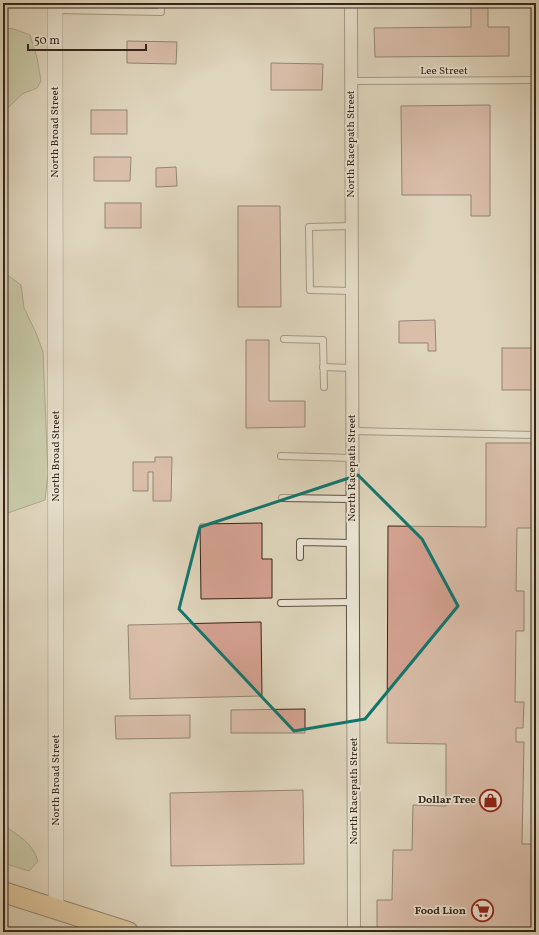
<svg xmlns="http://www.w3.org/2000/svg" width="539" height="935" font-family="Vollkorn,serif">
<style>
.green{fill:#afbe93;stroke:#727256}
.building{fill:#d5a292;stroke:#36251a}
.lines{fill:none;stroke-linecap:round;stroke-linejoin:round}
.service-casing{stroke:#605143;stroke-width:8}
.minor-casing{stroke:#605143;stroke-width:14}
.tertiary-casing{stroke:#605143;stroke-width:16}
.trunk-casing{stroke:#36251a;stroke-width:22}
.service{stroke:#eae4d4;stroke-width:6}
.minor{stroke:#eae4d4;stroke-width:12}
.tertiary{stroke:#eae4d4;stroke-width:15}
.trunk{stroke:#e0bb7e;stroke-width:20}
.marked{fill:none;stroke:#0f766e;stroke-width:3;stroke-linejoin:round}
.labels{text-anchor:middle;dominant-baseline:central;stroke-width:3.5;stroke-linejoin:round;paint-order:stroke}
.street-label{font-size:11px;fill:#36251a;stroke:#eae4d4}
.poi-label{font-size:11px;font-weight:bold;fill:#36251a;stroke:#eae4d4;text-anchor:end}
</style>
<rect width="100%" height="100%" fill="#dfd6bd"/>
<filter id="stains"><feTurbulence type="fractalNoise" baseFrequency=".005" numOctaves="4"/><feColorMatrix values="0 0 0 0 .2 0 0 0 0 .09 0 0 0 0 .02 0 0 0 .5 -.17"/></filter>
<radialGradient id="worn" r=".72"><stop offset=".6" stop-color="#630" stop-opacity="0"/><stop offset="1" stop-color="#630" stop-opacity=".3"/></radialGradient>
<g class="green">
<path d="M3,28l11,1 16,6 7,23 4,23 -4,7 -15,6 -19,19z"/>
<path d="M3,272l18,13 3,23 12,25 7,19 5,122 -3,26 -40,14h-2z"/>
<path d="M3,699l4,7 -4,39z"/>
<path d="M3,825c16,11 29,17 35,36l-9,10 -26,-8z"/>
</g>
<g class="building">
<path d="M471,3h17v24h21v29l-134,1 -1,-29 97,-1z"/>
<path d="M127,41l50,1 -1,22 -49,-1z"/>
<path d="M271,63l52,1 -1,26h-51z"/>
<path d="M490,105v111h-19v-21h-69l-1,-89z"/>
<rect x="91" y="110" width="36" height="24"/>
<path d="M94,157h37l-1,24h-36z"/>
<path d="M176,167l1,19 -21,1v-19z"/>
<rect x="105" y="203" width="36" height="25"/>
<path d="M238,206h42l1,101h-43z"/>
<path d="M435,320l1,31h-8v-8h-29v-22z"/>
<path d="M246,340h23v61h36v26l-59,1z"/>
<rect x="502" y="348" width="34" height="42"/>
<path d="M486,443h50v85h-19l-1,63h8v40h-8l-1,71h9l-1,26h-7v14h8l-2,102h10l-1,88h-154v-32h15l1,-50h19l1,-45 33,1v-62l-59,-1 1,-217 98,1z"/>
<path d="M155,457h17l-1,44h-18v-29h-5v19h-15v-29h22z"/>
<path d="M262,523v36h10v39l-71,1 -1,-75z"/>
<path d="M261,622l1,74 -132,3 -2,-74z"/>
<path d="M305,709v24h-74v-23z"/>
<path d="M190,715v23l-74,1 -1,-23z"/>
<path d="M303,790l1,74 -133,2 -1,-73z"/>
</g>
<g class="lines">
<defs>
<g id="service">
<path d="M55,10l106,2v-9"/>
<path d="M351,81l185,-1"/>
<path d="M352,226l-43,1 1,63 42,1"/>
<path d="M284,339l39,1 1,47"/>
<path d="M323,367l29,1"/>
<path d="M353,431l183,4"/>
<path d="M281,456l71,2"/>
<path d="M282,498l70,1"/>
<path d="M300,557v-15l53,1"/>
<path d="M281,603l72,-1"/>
</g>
<path id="minor" d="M351,3l3,929"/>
<path id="tertiary" d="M55,3l1,906"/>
<path id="trunk" d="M3,892l125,40"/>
</defs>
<use href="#service" class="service-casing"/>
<use href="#minor" class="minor-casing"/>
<use href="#tertiary" class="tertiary-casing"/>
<use href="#trunk" class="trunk-casing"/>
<use href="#service" class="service"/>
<use href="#minor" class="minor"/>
<use href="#tertiary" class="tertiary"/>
<use href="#trunk" class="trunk"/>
</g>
<path d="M0 0H539V935H0ZM358,475l64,64 36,67 -93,113 -71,12 -115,-122 21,-82z" fill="#dfd6bd" fill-opacity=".55" fill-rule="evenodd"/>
<path class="marked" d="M358,475l64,64 36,67 -93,113 -71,12 -115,-122 21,-82z"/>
<defs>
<symbol id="shop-ring" viewBox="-11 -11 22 22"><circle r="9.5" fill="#eae4d4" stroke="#8f2418" stroke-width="1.5"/><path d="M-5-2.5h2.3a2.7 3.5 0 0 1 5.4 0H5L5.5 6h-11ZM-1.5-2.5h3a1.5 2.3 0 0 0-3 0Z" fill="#8f2418"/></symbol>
<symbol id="supermarket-ring" viewBox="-11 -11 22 22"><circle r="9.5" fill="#eae4d4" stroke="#8f2418" stroke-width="1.5"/><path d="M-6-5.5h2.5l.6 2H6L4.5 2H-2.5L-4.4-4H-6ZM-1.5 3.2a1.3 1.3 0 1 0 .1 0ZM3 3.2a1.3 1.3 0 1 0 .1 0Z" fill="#8f2418"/></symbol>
</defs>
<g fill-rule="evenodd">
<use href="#shop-ring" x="478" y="788" width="25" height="25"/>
<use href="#supermarket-ring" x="470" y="898" width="25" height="25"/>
</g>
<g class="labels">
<g class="street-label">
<text x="444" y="71">Lee Street</text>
<text transform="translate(55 132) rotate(-90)">North Broad Street</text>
<text transform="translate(351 144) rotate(-90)">North Racepath Street</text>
<text transform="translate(56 456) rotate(-90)">North Broad Street</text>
<text transform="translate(352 468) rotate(-90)">North Racepath Street</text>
<text transform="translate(56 780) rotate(-90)">North Broad Street</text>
<text transform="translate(354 791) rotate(-90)">North Racepath Street</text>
</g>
<g class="poi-label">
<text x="476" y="800">Dollar Tree</text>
<text x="466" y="911">Food Lion</text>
</g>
</g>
<rect width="539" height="935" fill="none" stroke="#dfd6bd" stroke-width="16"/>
<rect x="4" y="4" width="531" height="927" fill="none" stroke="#36251a" stroke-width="2"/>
<rect x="8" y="8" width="523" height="919" fill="none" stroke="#36251a"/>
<path d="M28 44v6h118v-6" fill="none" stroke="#36251a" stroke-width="2"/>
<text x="34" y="44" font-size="12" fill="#36251a" stroke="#eae4d4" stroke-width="3" paint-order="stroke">50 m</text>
<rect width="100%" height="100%" filter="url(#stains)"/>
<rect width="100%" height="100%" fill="url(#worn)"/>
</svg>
